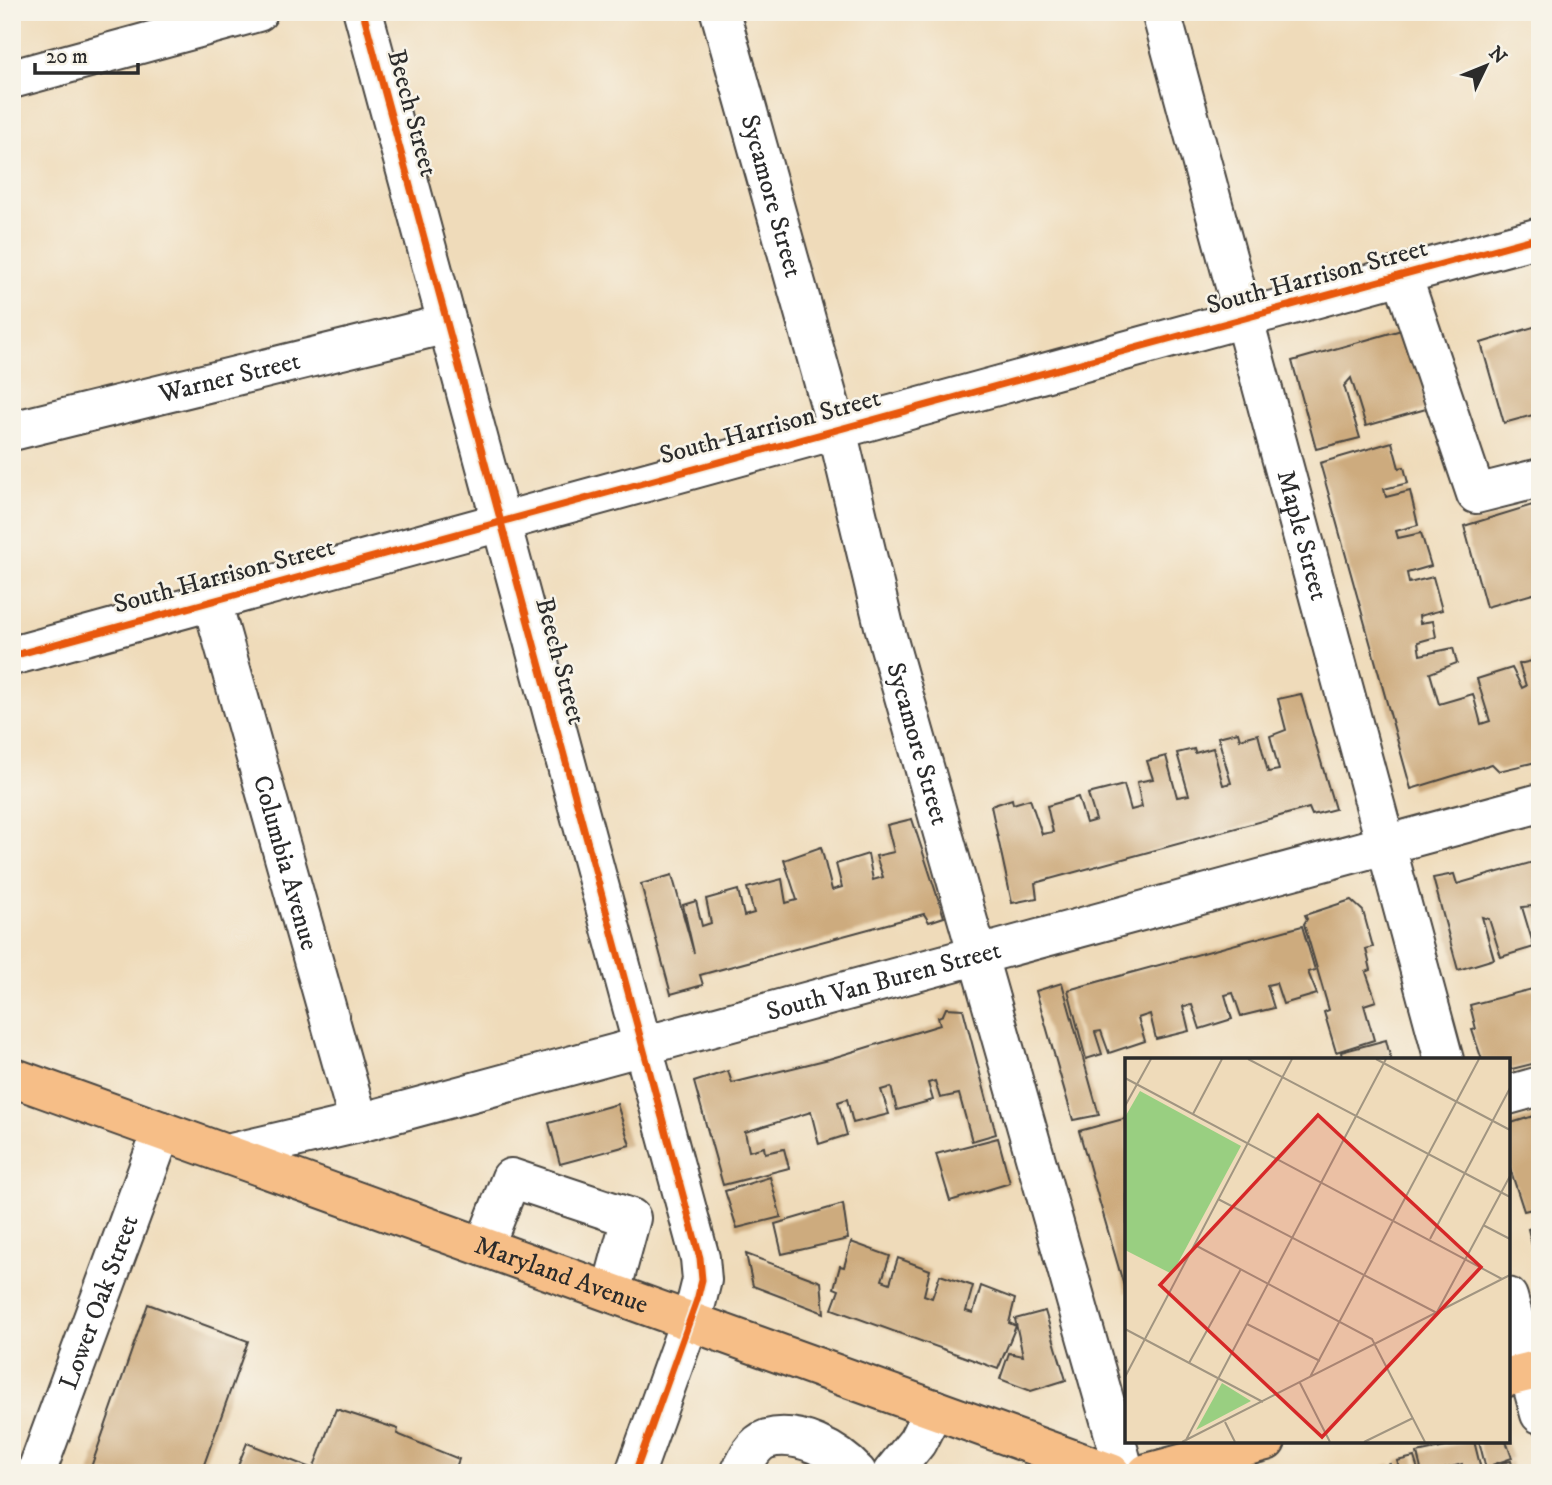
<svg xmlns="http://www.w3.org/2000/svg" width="1552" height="1485" font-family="'IM FELL DW Pica',serif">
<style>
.building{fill:#cdab7e}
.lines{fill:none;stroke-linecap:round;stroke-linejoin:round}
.minor-casing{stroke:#484540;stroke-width:42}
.major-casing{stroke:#484540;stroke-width:42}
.minor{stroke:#fff;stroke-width:38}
.major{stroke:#f6be87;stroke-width:38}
.cycleway-casing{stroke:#f7f3e8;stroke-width:11}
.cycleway{stroke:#e8590c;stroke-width:7}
.labels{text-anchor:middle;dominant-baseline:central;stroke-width:5;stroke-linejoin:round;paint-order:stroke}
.street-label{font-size:26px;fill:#2b2b2b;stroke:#f7f3e8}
.inset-road{fill:none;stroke:#a19581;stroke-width:2}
.view{fill:#d62828;fill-opacity:0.15;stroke:#d62828;stroke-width:3.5}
.inset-edge{fill:none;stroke:#2b2b2b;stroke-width:3.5}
</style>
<rect width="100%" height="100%" fill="#f7f3e8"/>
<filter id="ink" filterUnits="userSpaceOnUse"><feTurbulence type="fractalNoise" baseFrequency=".0143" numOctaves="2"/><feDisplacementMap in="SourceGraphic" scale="14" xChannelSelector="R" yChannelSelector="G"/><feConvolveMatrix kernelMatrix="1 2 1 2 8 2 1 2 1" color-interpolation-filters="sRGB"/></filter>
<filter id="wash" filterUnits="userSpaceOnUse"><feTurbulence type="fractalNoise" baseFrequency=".00686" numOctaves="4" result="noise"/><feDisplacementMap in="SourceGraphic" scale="28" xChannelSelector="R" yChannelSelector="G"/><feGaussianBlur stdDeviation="1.57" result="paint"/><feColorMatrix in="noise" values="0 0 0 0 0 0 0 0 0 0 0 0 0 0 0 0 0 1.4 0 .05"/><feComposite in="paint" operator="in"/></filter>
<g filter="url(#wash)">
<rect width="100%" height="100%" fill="#efdbba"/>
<g id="blocks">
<g class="building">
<path d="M1540,325v88l-36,10 -23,-80z"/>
<path d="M1412,327l21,80 -67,19 -15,-48 -7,8 16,52 -44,11 -24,-88z"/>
<path d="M1392,442l7,26 5,-1 4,16 -24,6 2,8 24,-6 8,34 -22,6 2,7 23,-5 10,33 -24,7 2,10 24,-6 9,33 -23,6 1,7 13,-2 3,16 -18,5 2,13 33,-7 4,15 -27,10 9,31 34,-10 8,30 9,-3 -13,-42 35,-11 10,20 4,-2 -7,-22 21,-5v102l-41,10 -7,-7 -81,25 -91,-326z"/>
<path d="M1539,503l1,89 -54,15 -22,-81z"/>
<path d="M1301,694l34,115 -23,6 -3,-7 -274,75 2,15 -25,5 -21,-97 21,-7 1,5 17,-5 12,35 11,-2 -6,-26 31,-9 8,26 10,-3 -8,-26 36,-9 7,25 11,-3 -5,-25 16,-3 -6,-18 19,-5 11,41 12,-2 -12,-42 17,-4 1,4 18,-5 10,37 8,-2 -13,-46 20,-5 2,7 18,-5 10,38 11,-2 -9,-34 16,-6 -8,-31z"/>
<path d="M912,819l32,98 -15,5 -5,-8 -224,61 3,10 -32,9 -30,-110 31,-9 22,78 -11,-48 13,-4 6,25 9,-3 -5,-24 32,-9 6,26 10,-3 -7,-25 35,-9 4,24 11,-3 -13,-40 37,-13 11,43 10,-3 -6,-23 32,-10 5,26 10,-3 -7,-21 18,-4 -7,-27z"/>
<path d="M1540,860v67l-8,-21 -10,1 12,40 -33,10 -12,-38 -7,-2 12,42 -36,11 -25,-92 21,-4 3,10z"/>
<path d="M1351,900l12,11 10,36 -7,2 5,21 -5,2 10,29 -12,4 10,35 -38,12 -12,-40 5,-2 -25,-86 3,-5 -2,-4z"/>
<path d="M1302,926l13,44 -7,2 9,22 -34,10 -7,-21 -9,2 7,23 -33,8 -8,-23 -8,2 7,24 -32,10 -8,-24 -9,1 6,25 -33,8 -6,-25 -12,4 7,23 -36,12 -8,-22 -6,1 7,22 -16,5 -18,-69z"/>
<path d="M1062,983l37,132 -26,5 -37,-129z"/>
<path d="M1540,987v75l-32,8v-10h-26l-10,-30 4,-1 -6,-24z"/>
<path d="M946,1008l17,1 33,125 -24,7 -13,-47 -19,4 -5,-17 -7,2 5,17 -36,10 -6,-23 -10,3 8,24 -36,9 -6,-24 -9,3 9,33 -28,9 -8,-32 -66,20 4,19 15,-4 1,6 19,-4 5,19 -66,17 -29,-103 34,-11 4,12 97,-24 111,-34 -2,-8 5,-2z"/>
<path d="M1386,1040l5,20h-54l5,-2 -1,-6z"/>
<path d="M617,1104l13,41 -70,19 -11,-41z"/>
<path d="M1540,1114v93l-16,4 -16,-49v-38z"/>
<path d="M1127,1118v175h-1l-47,-162z"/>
<path d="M998,1138l12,45 -60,18 -14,-47z"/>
<path d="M770,1177l11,40 -44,11 -12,-37z"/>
<path d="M843,1204l5,35 -66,15 -7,-30z"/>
<path d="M1540,1225v50h-1l-11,-46z"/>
<path d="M851,1242l39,14 -8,24 8,3 8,-25 32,12 -6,25 8,3 8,-23 33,11 -7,25 7,2 8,-27 34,13 -6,24 7,3 -18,43 -166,-60 7,-19 -5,-2 6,-22 4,1z"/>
<path d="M746,1254l75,28 3,31 -71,-27z"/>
<path d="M148,1304l100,37 -47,132h-112z"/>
<path d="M1045,1311l21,69 -35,11 -31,-12 9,-26 14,3 -8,-37z"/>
<path d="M336,1409l62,20 -1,5 62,25 -5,14h-219l12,-30 66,26z"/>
<path d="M1474,1441l8,32h-18l-2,-9 -21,6v3h-19l-5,-20z"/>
<path d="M1479,1441h27l6,17 -20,7 19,-4 3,12h-27z"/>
<path d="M1414,1457l5,16h-18l-4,-12z"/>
<path d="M1390,1464l3,9h-32v-1z"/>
</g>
</g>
</g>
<g filter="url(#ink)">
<use href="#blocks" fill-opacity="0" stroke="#484540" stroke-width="2"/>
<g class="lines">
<defs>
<g id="minor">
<path d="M363,12l337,1246 2,22 -5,20 -62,173"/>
<path id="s1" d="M720,12l117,418 47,196 241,847"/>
<path id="s2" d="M1161,12l283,1048"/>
<path d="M12,79l246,-67"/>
<path d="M1402,275l74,219 64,-16"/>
<path id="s3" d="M12,431l435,-107"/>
<path id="s4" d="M212,602l147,521"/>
<path d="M12,656l1528,-419"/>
<path d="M1508,1095l32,-9"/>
<path id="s5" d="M227,1154l132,-31 1181,-320"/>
<path d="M484,1247l27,-69 120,40 -20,74"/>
<path d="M1508,1297l32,117"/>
<path id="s6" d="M36,1473l126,-342"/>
<path d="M740,1473c6,-13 13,-29 27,-34 31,-9 70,12 90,34"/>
<path d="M892,1473l25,-31 17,-33"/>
</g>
<g id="major">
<path id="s7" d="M12,1077l1099,396"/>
<path d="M1508,1377l32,-8"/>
<path d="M1147,1473l119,-32"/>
</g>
</defs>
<use href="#minor" class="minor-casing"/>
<use href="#major" class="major-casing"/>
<use href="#minor" class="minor"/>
<use href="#major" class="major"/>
<defs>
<g id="cycleway">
<path d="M363,12l337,1246 2,22 -5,20 -62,173"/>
<path d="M12,656l1528,-419"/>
</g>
</defs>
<use href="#cycleway" class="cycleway-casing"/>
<use href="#cycleway" class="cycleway"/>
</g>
</g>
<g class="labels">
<g class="street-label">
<text transform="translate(412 113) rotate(75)">Beech Street</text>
<text stroke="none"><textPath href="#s1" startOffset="191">Sycamore Street</textPath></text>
<text transform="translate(1317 277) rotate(-15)">South Harrison Street</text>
<text stroke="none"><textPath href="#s3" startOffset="224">Warner Street</textPath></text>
<text transform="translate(770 427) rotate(-15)">South Harrison Street</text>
<text stroke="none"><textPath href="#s2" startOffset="542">Maple Street</textPath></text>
<text transform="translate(224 576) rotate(-15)">South Harrison Street</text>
<text transform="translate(560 661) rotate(75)">Beech Street</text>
<text stroke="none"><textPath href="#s1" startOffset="758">Sycamore Street</textPath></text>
<text stroke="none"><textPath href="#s4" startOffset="271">Columbia Avenue</textPath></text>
<text stroke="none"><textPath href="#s5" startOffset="679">South Van Buren Street</textPath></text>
<text stroke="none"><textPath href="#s7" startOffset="584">Maryland Avenue</textPath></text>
<text stroke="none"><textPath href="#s6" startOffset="182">Lower Oak Street</textPath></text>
</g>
</g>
<g transform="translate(1125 1058)">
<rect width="385" height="385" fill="#efdbba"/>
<path d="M15,33l101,55 -69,128 -47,-24v-133zM97,325l29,18 -55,29z" fill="#99cf81"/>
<path class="inset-road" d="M123,1l262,138M251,1l134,71M0,20l377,201M0,48l26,-47M68,56l29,-55M93,141l219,114M358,167l27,14M305,181l80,-151M70,187l177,94 53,103M312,254l73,-136M122,266l73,37M0,271l138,73M64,305l52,-94M0,319l167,-318M185,319l169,-318M175,325l30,59M100,364l10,20M61,382l200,-381M57,384l328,-167M239,384l49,-24"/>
<path class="view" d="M193,57l163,152 -159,170 -162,-152z"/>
<rect width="385" height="385" class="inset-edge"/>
</g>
<rect width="1552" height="1485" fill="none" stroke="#f7f3e8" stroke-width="42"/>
<g transform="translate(1486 66) rotate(47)" stroke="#f7f3e8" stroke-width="5" paint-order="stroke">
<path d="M0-5L12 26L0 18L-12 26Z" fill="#2b2b2b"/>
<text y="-10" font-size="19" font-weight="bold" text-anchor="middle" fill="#2b2b2b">N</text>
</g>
<path d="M35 63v10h103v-10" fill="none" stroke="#2b2b2b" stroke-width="3.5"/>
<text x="46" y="63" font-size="21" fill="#2b2b2b" stroke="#f7f3e8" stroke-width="5" paint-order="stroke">20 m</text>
</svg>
